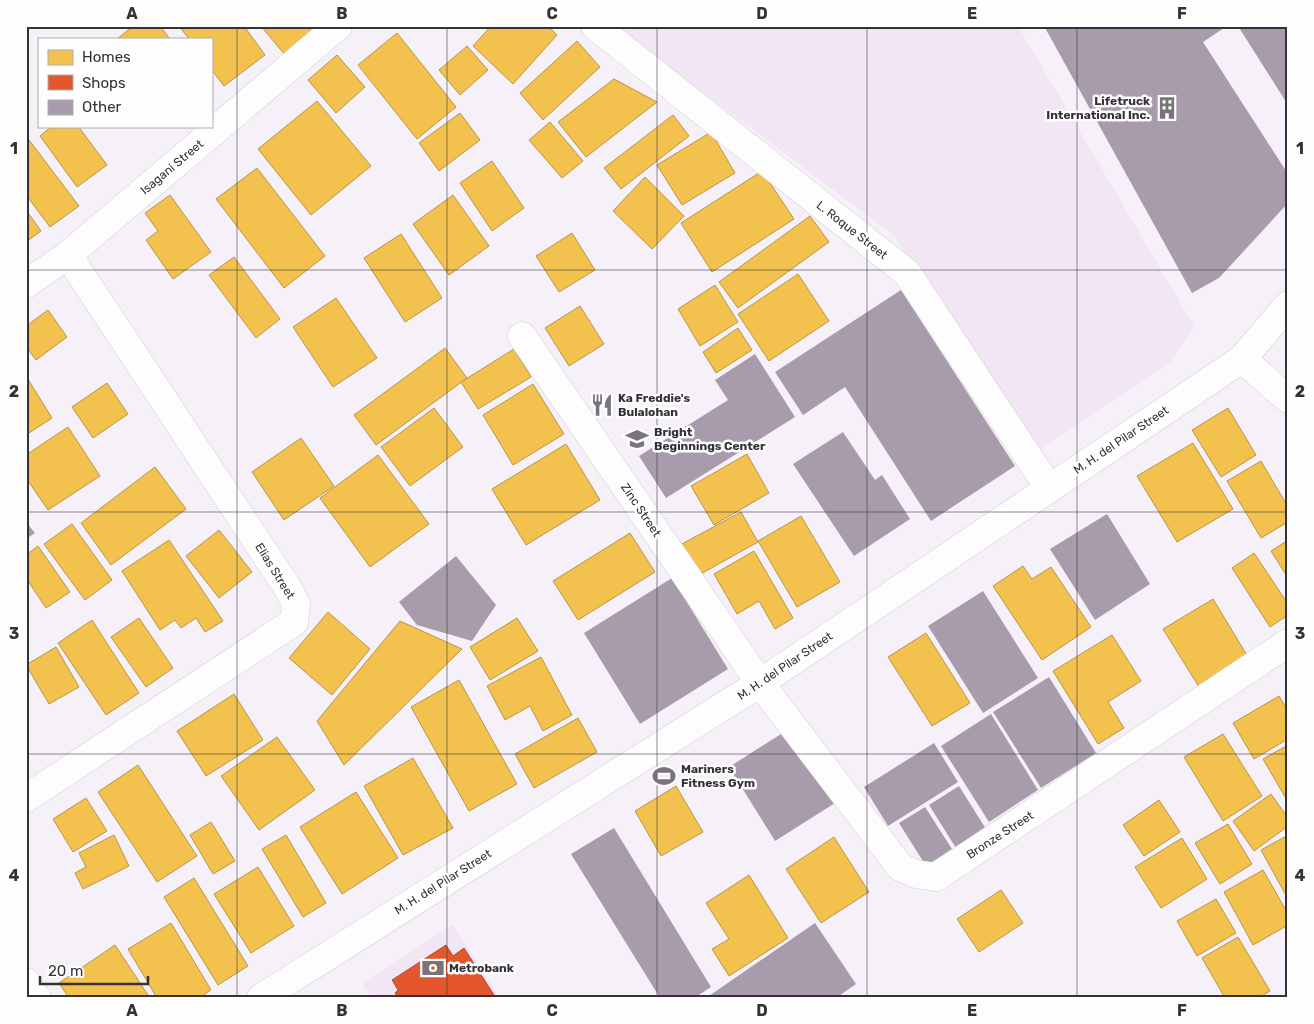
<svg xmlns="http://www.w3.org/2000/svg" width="1314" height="1024" font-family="Rubik,sans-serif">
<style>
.built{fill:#f2e6f5}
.homes{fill:#f2c14e;stroke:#b99647}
.shops{fill:#e4572e;stroke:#b04c31}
.building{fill:#a89cac}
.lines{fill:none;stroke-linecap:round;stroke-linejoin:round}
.street-casing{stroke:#d1ccd2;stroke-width:29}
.secondary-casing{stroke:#d1ccd2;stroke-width:29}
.street{stroke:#fefdfe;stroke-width:28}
.secondary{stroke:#fefdfe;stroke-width:28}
.grid{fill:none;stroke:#353137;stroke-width:1;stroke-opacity:0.55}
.labels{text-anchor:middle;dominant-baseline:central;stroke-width:5;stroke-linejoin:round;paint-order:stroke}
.poi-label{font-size:12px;font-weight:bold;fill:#353137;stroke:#fefefe;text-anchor:start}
.street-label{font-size:12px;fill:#353137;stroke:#fefefe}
.neatline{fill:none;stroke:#353137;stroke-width:2}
.grid-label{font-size:16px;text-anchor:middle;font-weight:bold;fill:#353137}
</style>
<rect width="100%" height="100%" fill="#f6f0f8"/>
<g class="built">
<path d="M615,26h403l176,300 -25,37 -130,87 -147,-216z"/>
<path d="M453,925l47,73h-128l-10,-15z"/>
</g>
<g class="homes">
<path d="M133,26h27l10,13h-53z"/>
<path d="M179,26h65l21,29 -41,31 -13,-17v-30h-22z"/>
<path d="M261,26h57l-33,29z"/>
<path d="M491,26h57l9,9 -44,49 -40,-38z"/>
<path d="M397,33l59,74 -39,32 -59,-74z"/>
<path d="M577,41l23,26 -57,53 -23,-27z"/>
<path d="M467,46l21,24 -28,25 -21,-25z"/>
<path d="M337,55l28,32 -29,26 -28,-33z"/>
<path d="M614,79l43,23 -71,55 -28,-35z"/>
<path d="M317,101l54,65 -60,49 -53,-66z"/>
<path d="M460,113l20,27 -41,31 -20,-28z"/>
<path d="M673,115l16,21 -68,53 -17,-21z"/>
<path d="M550,122l33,39 -21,17 -33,-38z"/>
<path d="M52,126h26l29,39 -30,22 -37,-51z"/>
<path d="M711,132l24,41 -53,32 -25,-40z"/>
<path d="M26,136l53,70 -29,21 -24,-32z"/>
<path d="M492,161l32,47 -32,23 -32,-48z"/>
<path d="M257,168l68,88 -41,32 -68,-89z"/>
<path d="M762,171l32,48 -82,53 -31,-49z"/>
<path d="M645,177l39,39 -32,33 -39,-38z"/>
<path d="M170,195l41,57 -38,27 -27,-39 12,-9 -13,-18z"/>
<path d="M453,195l36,51 -40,29 -36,-51z"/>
<path d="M26,210l15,21 -15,11z"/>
<path d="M810,216l19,26 -91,66 -19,-26z"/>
<path d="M572,233l23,37 -36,22 -23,-36z"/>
<path d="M401,234l41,64 -37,24 -41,-64z"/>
<path d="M234,257l46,62 -24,19 -47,-63z"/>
<path d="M798,274l31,47 -60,40 -31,-47z"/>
<path d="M715,285l23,37 -38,24 -22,-37z"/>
<path d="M336,298l41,60 -44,29 -40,-60z"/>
<path d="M580,306l24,38 -35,22 -24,-38z"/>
<path d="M48,310l19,27 -31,23 -10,-13v-21z"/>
<path d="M738,328l14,22 -36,23 -13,-21z"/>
<path d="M445,348l22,30 -91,67 -22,-30z"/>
<path d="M514,349l17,28 -53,32 -17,-27z"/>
<path d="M26,376l26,42 -26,17z"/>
<path d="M107,383l21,31 -35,24 -21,-31z"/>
<path d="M533,384l31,50 -51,31 -30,-50z"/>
<path d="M434,408l29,39 -53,39 -29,-39z"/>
<path d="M1228,408l28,47 -35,22 -29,-47z"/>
<path d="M68,427l32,49 -52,34 -22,-32v-23z"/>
<path d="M301,438l33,48 -50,34 -32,-48z"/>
<path d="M1193,443l40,66 -56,33 -40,-66z"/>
<path d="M566,444l34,56 -74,45 -34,-56z"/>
<path d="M747,454l22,39 -55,32 -23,-39z"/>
<path d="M378,455l51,69 -59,43 -50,-69z"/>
<path d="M1261,461l27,46v15l-27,16 -34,-57z"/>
<path d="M155,467l31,42 -75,56 -30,-42z"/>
<path d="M741,512l17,30 -61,34 -17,-31z"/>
<path d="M801,516l39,66 -43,25 -39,-66z"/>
<path d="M72,524l40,56 -27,20 -41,-56z"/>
<path d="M219,530l33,42 -33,26 -33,-42z"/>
<path d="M630,533l25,39 -77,48 -25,-39z"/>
<path d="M169,540l54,81 -18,11 -9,-14 -15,10 -6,-8 -15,10 -38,-59z"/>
<path d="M1288,540v38l-17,-27z"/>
<path d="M38,546l32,46 -24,16 -20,-30v-23z"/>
<path d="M754,551l39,67 -18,11 -16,-28 -22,13 -23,-40z"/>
<path d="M1254,553l34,51v11l-18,12 -38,-59z"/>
<path d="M1023,566l9,13 19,-12 40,60 -49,33 -49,-74z"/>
<path d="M1213,599l35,58 -49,30 -36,-58z"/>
<path d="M328,612l42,37 -38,46 -43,-37z"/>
<path d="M139,618l34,50 -27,19 -35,-50z"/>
<path d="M517,618l21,33 -48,29 -20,-33z"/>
<path d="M92,620l47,73 -33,22 -48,-72z"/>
<path d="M400,621l62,28 -118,116 -27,-44z"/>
<path d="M926,633l44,70 -38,23 -44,-69z"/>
<path d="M1112,635l29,46 -33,21 16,26 -26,16 -45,-73z"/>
<path d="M56,647l23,40 -30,17 -23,-39z"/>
<path d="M541,657l31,58 -29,16 -13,-25 -25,14 -18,-34z"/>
<path d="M459,680l58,104 -48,27 -58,-104z"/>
<path d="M234,694l29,46 -57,36 -29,-45z"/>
<path d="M1279,696l9,15v28l-34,20 -21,-36z"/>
<path d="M578,718l19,34 -63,36 -19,-34z"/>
<path d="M1223,734l39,62 -39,25 -39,-64z"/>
<path d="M277,737l38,53 -56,40 -38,-54z"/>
<path d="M1288,745v57l-25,-43z"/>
<path d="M413,758l40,70 -50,27 -39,-69z"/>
<path d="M138,765l59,91 -40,26 -59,-90z"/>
<path d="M676,786l27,46 -42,24 -26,-45z"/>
<path d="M356,792l42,66 -56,36 -42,-67z"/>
<path d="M1271,794l17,24v8l-34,25 -21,-30z"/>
<path d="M86,798l21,33 -34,21 -20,-33z"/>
<path d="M1159,800l21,32 -36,24 -21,-31z"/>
<path d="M211,822l24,39 -22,13 -23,-39z"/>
<path d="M1228,824l24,40 -32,20 -25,-41z"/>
<path d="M114,835l15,31 -46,23 -8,-16 11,-6 -7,-14z"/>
<path d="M286,835l40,68 -23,14 -41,-68z"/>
<path d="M1288,835v64l-27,-49z"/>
<path d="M834,837l35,55 -48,31 -35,-54z"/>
<path d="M1182,838l25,41 -46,29 -26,-41z"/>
<path d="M258,867l36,59 -43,27 -37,-59z"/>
<path d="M1263,870l25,44v11l-35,20 -29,-53z"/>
<path d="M749,875l39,63 -59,38 -17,-27 17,-10 -23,-36z"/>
<path d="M194,878l54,88 -30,19 -54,-88z"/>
<path d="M1001,890l22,33 -44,29 -22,-33z"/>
<path d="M1216,899l20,34 -39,23 -20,-35z"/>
<path d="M171,923l40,67 -12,8h-42l-29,-49z"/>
<path d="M1238,937l32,54 -12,7h-33l-23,-40z"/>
<path d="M115,945l35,53h-81l-10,-15z"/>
</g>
<path class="shops" d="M446,945l7,11 11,-8 32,50h-98l-3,-5 3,-3 -6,-10z"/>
<g class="building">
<path d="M1044,26h183l-24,16 85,132v29l-69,75 -27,15z"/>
<path d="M1238,26h50v79z"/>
<path d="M901,290l114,176 -84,55 -86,-134 -42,28 -28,-43z"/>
<path d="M755,354l40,63 -129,81 -27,-42 89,-56 -13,-20z"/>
<path d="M843,432l32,48 7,-5 28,44 -56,37 -61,-92z"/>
<path d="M1107,514l43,70 -55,36 -45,-71z"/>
<path d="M26,522l9,11 -9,6z"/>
<path d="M456,556l40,49 -24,36 -55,-16 -18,-23z"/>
<path d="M672,578l56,91 -88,55 -56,-91z"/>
<path d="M983,591l55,87 -55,35 -55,-87z"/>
<path d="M1049,677l47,76 -55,35 -48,-76z"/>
<path d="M991,714l47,76 -49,32 -48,-76z"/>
<path d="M789,729l46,74 -60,38 -46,-74z"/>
<path d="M934,743l24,39 -70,44 -24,-39z"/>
<path d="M959,786l27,43 -30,19 -27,-43z"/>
<path d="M925,807l27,42 -26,17 -27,-43z"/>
<path d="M614,828l97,159 -17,11h-34l-89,-144z"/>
<path d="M815,923l41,61 -20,14h-130z"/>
</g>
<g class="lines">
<defs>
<g id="street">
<path d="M595,26l312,247 142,215"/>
<path d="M26,284l42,-29 270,-229"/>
<path d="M522,336l238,347 140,184 16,7 20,3 352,-234"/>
<path d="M1242,359l46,40"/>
<path d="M26,798l268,-176 2,-18 -9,-17 -219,-332"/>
<path d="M26,982l11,16"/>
</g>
<path id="secondary" d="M261,998l499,-315 482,-324 46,-54"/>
</defs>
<use href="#street" class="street-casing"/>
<use href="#secondary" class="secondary-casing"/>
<use href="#street" class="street"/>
<use href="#secondary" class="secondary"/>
</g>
<path class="grid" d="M237,26v972M447,26v972M657,26v972M867,26v972M1077,26v972M26,270h1262M26,512h1262M26,754h1262"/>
<defs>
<symbol id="building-bare" viewBox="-9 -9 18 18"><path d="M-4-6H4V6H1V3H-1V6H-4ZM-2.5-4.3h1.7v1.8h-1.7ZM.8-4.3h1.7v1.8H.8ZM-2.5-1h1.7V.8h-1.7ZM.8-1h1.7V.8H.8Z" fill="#79747b" stroke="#fefefe" stroke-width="2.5" paint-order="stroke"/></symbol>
<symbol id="restaurant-bare" viewBox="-9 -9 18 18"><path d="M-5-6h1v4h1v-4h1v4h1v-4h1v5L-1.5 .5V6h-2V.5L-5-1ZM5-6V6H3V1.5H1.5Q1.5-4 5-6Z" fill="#79747b" stroke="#fefefe" stroke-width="2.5" paint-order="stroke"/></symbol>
<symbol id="school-bare" viewBox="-9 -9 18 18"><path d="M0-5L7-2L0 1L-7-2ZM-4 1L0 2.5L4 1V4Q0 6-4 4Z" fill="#79747b" stroke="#fefefe" stroke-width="2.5" paint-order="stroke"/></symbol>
<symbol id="stadium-bare" viewBox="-9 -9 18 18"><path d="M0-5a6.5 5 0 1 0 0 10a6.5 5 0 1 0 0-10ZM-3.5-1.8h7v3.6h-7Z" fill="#79747b" stroke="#fefefe" stroke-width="2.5" paint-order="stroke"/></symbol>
<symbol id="bank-bare" viewBox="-9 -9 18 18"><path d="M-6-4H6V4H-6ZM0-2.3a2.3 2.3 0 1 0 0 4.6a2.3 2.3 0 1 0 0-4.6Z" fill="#79747b" stroke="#fefefe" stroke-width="2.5" paint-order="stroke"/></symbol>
</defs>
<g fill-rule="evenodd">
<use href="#building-bare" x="1151" y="92" width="32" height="32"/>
<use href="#restaurant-bare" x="586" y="389" width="32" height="32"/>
<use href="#school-bare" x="621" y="423" width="32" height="32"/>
<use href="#stadium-bare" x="648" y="760" width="32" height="32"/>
<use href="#bank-bare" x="417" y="952" width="32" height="32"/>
</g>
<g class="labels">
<g class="poi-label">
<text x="1150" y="101" text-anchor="end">Lifetruck<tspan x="1150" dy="14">International Inc.</tspan></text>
<text x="618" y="398">Ka Freddie's<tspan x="618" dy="14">Bulalohan</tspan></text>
<text x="654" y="432">Bright<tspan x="654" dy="14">Beginnings Center</tspan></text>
<text x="681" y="769">Mariners<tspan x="681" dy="14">Fitness Gym</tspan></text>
<text x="449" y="968">Metrobank</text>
</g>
<g class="street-label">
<text transform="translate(172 167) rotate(-40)">Isagani Street</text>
<text transform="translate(852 230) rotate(38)">L. Roque Street</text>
<text transform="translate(1121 440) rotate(-34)">M. H. del Pilar Street</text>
<text transform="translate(641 510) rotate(56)">Zinc Street</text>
<text transform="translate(275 571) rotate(58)">Elias Street</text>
<text transform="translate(785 666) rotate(-34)">M. H. del Pilar Street</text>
<text transform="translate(1000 835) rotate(-33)">Bronze Street</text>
<text transform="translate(443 882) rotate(-32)">M. H. del Pilar Street</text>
</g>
</g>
<rect width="1314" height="1024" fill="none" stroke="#fefefe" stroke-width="55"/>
<rect x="38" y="38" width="175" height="90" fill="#fefefe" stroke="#aeacae"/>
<rect x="48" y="50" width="25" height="15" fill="#f2c14e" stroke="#aeacae"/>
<text x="82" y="62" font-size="15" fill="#353137">Homes</text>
<rect x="48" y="75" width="25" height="15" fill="#e4572e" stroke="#aeacae"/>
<text x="82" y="88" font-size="15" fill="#353137">Shops</text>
<rect x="48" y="100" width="25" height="15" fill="#a89cac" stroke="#aeacae"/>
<text x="82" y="112" font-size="15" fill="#353137">Other</text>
<path d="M40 976v8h108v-8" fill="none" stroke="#353137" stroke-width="2.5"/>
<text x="48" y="976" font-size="15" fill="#353137" stroke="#fefefe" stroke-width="4" paint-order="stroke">20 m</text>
<rect x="28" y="28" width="1258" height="968" class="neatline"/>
<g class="grid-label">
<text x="132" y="19">A</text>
<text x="342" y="19">B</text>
<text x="552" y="19">C</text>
<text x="762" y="19">D</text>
<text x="972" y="19">E</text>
<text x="1182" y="19">F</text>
<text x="14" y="154">1</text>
<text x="1300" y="154">1</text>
<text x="14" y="397">2</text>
<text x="1300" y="397">2</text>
<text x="14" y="639">3</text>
<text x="1300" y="639">3</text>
<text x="14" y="881">4</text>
<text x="1300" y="881">4</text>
<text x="132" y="1016">A</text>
<text x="342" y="1016">B</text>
<text x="552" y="1016">C</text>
<text x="762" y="1016">D</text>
<text x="972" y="1016">E</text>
<text x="1182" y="1016">F</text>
</g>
</svg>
